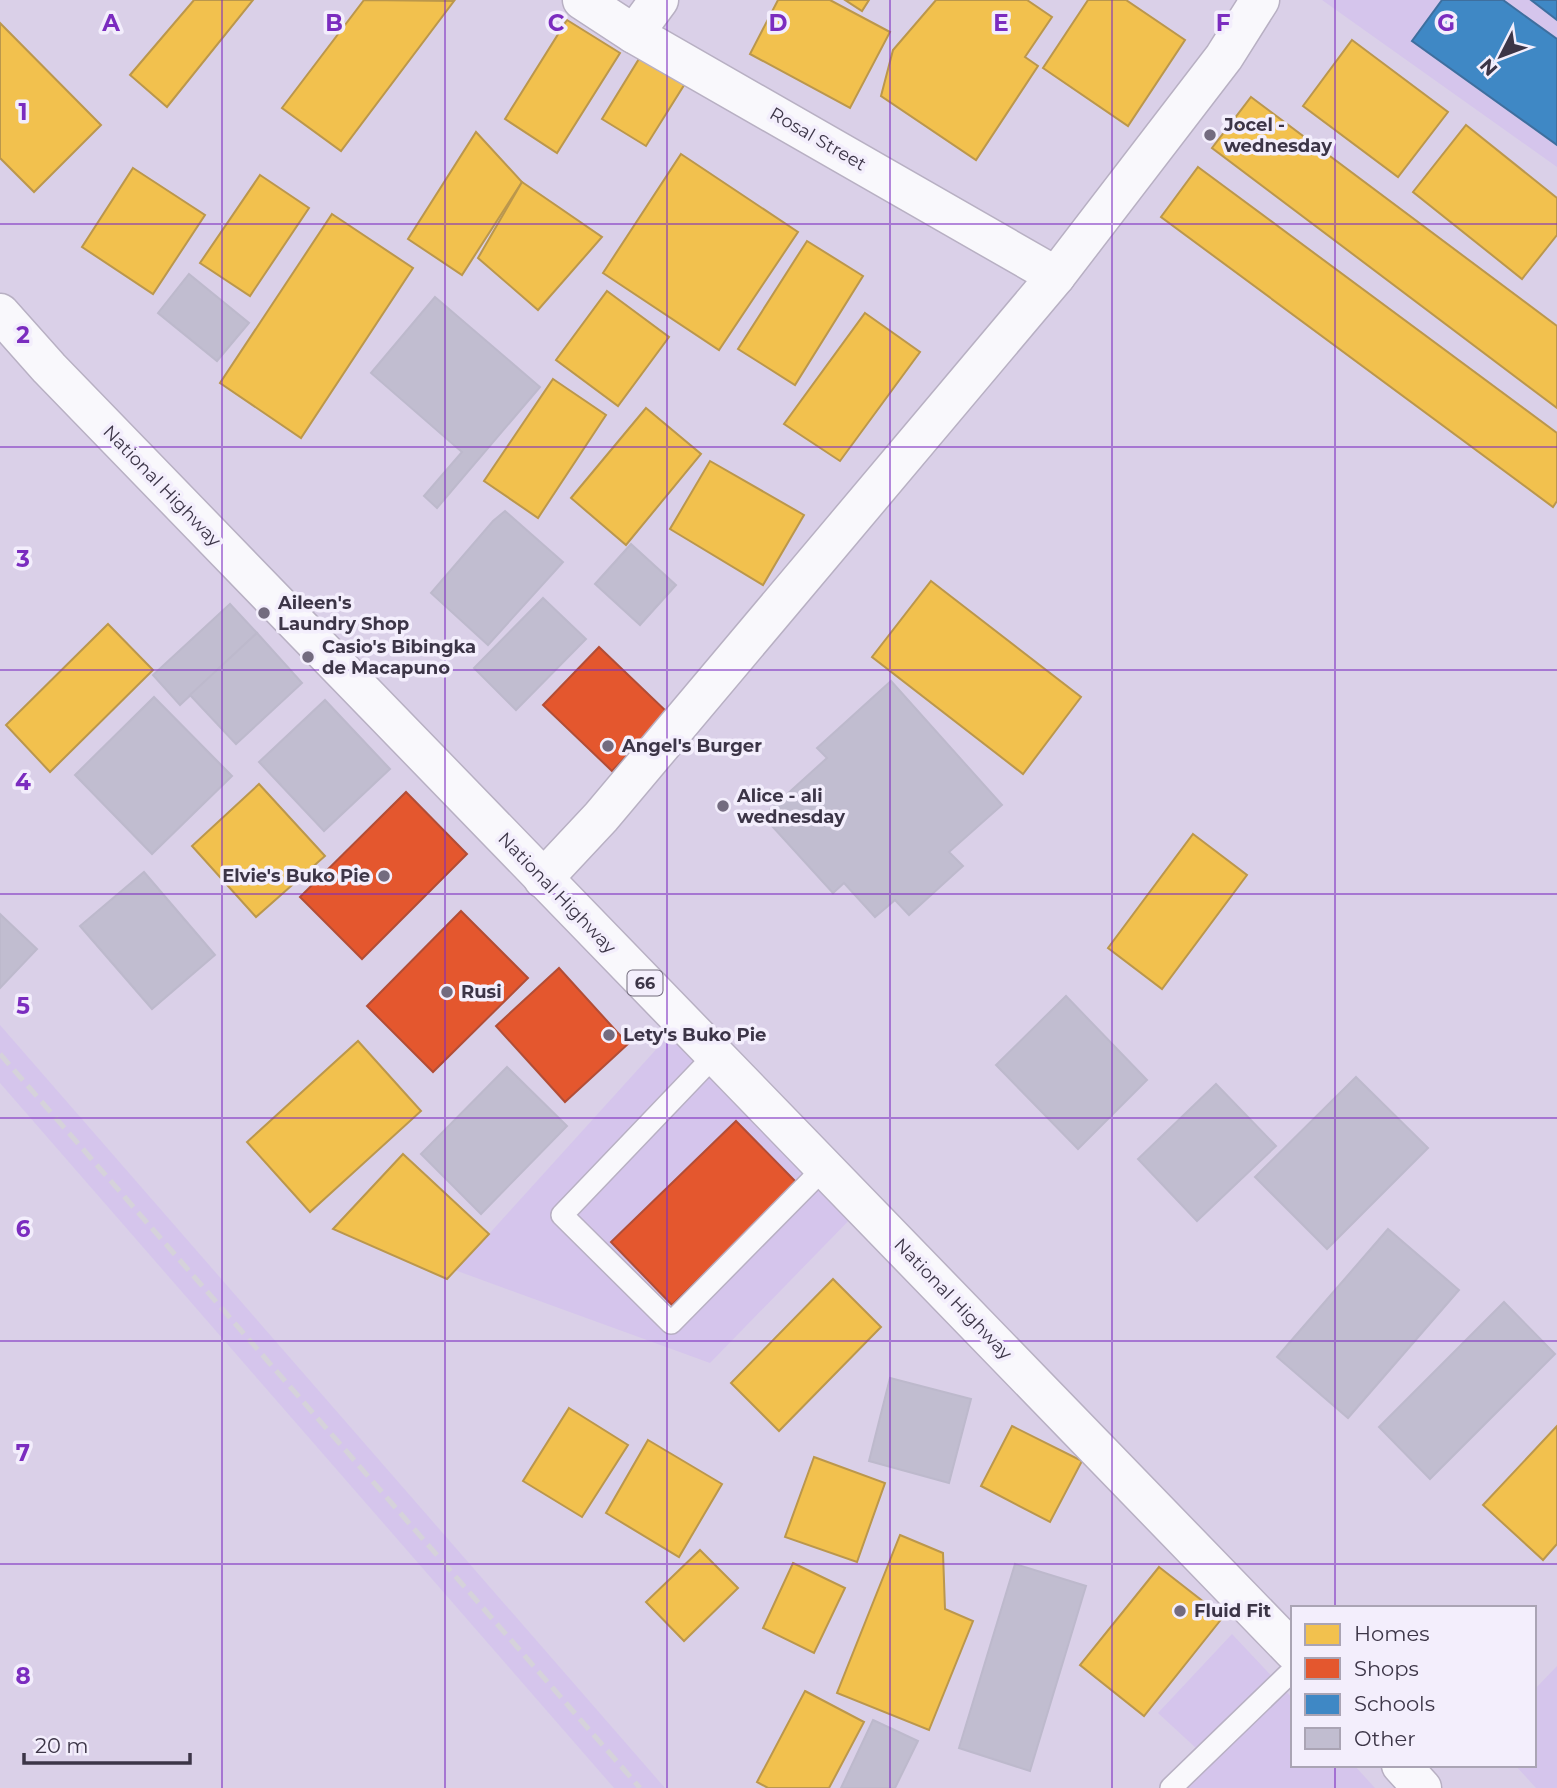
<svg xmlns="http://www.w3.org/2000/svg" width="1557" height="1788" font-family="Montserrat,sans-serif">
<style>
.built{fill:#d5c5ec}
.homes{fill:#f2c14e;stroke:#bb974c;stroke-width:2}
.shops{fill:#e4572e;stroke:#b24d36;stroke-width:2}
.schools{fill:#3f88c5;stroke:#3e6f9f;stroke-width:2}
.building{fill:#c1bdd0;stroke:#bdb9cc;stroke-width:2}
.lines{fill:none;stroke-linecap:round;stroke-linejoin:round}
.lane-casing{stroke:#b8b0c3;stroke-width:24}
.street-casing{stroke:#b8b0c3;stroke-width:41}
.primary-casing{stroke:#b8b0c3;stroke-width:41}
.lane{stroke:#f9f8fc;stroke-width:21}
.street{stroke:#f9f8fc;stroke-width:38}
.primary{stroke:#f9f8fc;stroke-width:38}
.rail{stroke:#d5d2da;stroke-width:5;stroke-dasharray:14 7;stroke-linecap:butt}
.grid{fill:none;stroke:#7b2cbf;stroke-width:2;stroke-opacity:0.55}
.poi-dot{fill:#736b7f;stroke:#f3eefc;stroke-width:2.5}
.labels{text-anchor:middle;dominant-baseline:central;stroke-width:7;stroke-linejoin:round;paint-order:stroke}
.shield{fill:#f3eefc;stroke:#736c7d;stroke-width:2}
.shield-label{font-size:16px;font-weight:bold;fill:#3c3547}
.poi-label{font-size:18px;font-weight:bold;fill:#3c3547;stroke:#f3eefc;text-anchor:start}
.street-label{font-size:18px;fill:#3c3547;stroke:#f3eefc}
.grid-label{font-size:23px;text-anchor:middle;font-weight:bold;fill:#7b2cbf;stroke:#f3eefc;stroke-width:7;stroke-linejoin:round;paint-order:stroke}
</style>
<rect width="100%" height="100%" fill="#dad0e8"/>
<g class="built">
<path d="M1322,0h235v167z"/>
<path d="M680,1023l183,183 -153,157 -258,-94 37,-35z"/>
<path d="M0,1025l665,763h-51l-614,-705z"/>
<path d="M1232,1634l61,65v66h61l21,23h-214l36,-39 -39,-36z"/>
<path d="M1557,1666v122h-21l-21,-23h19v-75z"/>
</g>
<g class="homes">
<path d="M194,0h59l-86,107 -37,-32z"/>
<path d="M364,0l90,1 -113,150 -59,-43z"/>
<path d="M778,0h52l60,32 -40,76 -100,-54z"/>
<path d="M845,0h24l-7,11z"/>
<path d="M936,0h91l25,17 -27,40 13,9 -62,94 -95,-64 12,-46z"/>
<path d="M1088,0h38l59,40 -57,86 -85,-58z"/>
<path d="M567,20l53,33 -63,100 -52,-34z"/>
<path d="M0,23l101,102 -67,67 -34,-34z"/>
<path d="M1352,40l96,72 -50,65 -95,-71z"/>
<path d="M642,54l44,28 -40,64 -44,-27z"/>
<path d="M1251,97l306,229v82l-345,-260z"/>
<path d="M1466,125l91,73v37l-35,44 -109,-87z"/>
<path d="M476,132l46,50 -60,93 -54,-36z"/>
<path d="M681,154l117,78 -79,118 -116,-77z"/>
<path d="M1198,167l359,266v68l-4,6 -392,-290z"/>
<path d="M133,168l72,47 -52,79 -71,-47z"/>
<path d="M260,175l49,33 -59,88 -50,-33z"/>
<path d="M522,182l80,55 -64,73 -60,-52z"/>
<path d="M332,214l81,54 -112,170 -81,-55z"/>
<path d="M807,241l56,35 -68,109 -57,-36z"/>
<path d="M607,291l62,46 -51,69 -62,-46z"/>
<path d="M865,313l55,39 -80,109 -56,-37z"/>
<path d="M553,379l53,36 -68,103 -54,-37z"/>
<path d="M646,408l55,46 -75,91 -55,-47z"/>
<path d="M710,461l94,54 -41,70 -93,-56z"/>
<path d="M931,581l150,116 -58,77 -151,-117z"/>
<path d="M108,624l45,46 -103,102 -44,-47z"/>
<path d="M259,784l66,72 -69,61 -64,-71z"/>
<path d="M1193,834l54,41 -85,114 -54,-41z"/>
<path d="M358,1041l63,70 -111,101 -63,-70z"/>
<path d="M403,1154l86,80 -42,45 -114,-50z"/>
<path d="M833,1279l48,48 -102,104 -48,-48z"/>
<path d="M569,1408l59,37 -46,72 -59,-36z"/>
<path d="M1012,1426l70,35 -32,61 -69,-36z"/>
<path d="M1557,1426v118l-14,16 -60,-55z"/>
<path d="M648,1440l74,44 -43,73 -73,-44z"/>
<path d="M814,1457l71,26 -28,79 -72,-25z"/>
<path d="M900,1535l43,18 2,56 28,12 -44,109 -92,-37z"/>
<path d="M700,1550l38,38 -54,53 -38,-39z"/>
<path d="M793,1563l52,25 -31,65 -51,-25z"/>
<path d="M1159,1567l64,50 -79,99 -64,-51z"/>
<path d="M805,1691l59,31 -35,66h-61l-11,-6z"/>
</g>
<g class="shops">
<path d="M599,647l69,66 -56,58 -69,-66z"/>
<path d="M406,792l61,62 -105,105 -62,-62z"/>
<path d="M461,911l67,67 -95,94 -66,-66z"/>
<path d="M559,968l69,76 -63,58 -69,-76z"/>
<path d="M736,1121l61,62 -125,122 -61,-63z"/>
</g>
<g class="schools">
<path d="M1442,0h61l54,39v106l-145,-104z"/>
<path d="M1531,0h26v20z"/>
</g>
<g class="building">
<path d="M189,274l60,49 -32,38 -59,-48z"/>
<path d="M435,297l105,90 -103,121 -13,-12 38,-44 -91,-79z"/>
<path d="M505,511l58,51 -75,83 -57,-52 62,-72z"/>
<path d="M631,544l45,41 -36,40 -45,-41z"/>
<path d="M543,598l43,41 -70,71 -42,-42z"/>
<path d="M230,604l27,29 -77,72 -27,-30z"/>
<path d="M257,633l45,50 -66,61 -46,-49z"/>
<path d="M891,681l111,124 -53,47 14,14 -54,49 -14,-15 -20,17 -31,-34 -11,10 -70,-77 64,-58 -10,-10z"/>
<path d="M154,697l78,79 -80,78 -77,-79z"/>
<path d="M325,700l65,69 -66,62 -65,-69z"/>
<path d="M144,872l71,83 -63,54 -72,-83z"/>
<path d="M0,914l37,35 -37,39z"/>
<path d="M1066,996l81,84 -69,69 -82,-84z"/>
<path d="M507,1067l60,59 -86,88 -60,-60z"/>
<path d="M1356,1077l72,71 -101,101 -72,-72z"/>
<path d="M1216,1084l60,62 -79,75 -59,-62z"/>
<path d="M1388,1229l71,61 -111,128 -71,-61z"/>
<path d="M1504,1302l51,52 -125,125 -51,-52z"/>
<path d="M890,1378l81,21 -22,84 -80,-22z"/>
<path d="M1015,1564l71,22 -56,185 -71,-23z"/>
<path d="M873,1720l45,21 -23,47h-54z"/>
</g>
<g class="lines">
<defs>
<g id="lane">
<path d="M715,1055l-153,160 109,108 154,-156"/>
<path d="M1171,1788l122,-118"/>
</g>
<g id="street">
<path d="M582,0l52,34 422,242"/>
<path d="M634,34l25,-34"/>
<path d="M543,879l58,-62 455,-541 168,-219 36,-57"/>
</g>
<g id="primary">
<path d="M0,313l49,55 1244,1283"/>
<path d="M1401,1765l21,23"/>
</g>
</defs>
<use href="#lane" class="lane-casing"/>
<use href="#street" class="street-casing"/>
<use href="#primary" class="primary-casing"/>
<use href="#lane" class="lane"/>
<use href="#street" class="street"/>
<use href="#primary" class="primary"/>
<path class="rail" d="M0,1054l640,734"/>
</g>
<path class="grid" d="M222,0v1788M445,0v1788M667,0v1788M890,0v1788M1112,0v1788M1335,0v1608M0,224h1557M0,447h1557M0,670h1557M0,894h1557M0,1118h1557M0,1341h1557M0,1564h1557M1335,1765v23"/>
<g class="poi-dot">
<circle cx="1210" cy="135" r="7"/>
<circle cx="264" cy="613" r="7"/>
<circle cx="308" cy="657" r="7"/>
<circle cx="608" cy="746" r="7"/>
<circle cx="723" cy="806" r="7"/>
<circle cx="384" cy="876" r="7"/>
<circle cx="447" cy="992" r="7"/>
<circle cx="609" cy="1035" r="7"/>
<circle cx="1180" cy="1611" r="7"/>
</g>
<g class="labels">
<rect class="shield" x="627.5" y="970.5" width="35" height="25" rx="5"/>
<g class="shield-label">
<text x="645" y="983">66</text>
</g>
<g class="poi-label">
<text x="1224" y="125">Jocel -<tspan x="1224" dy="21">wednesday</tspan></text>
<text x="278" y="603">Aileen's<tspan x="278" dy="21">Laundry Shop</tspan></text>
<text x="322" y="647">Casio's Bibingka<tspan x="322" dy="21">de Macapuno</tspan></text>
<text x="622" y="746">Angel's Burger</text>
<text x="737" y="796">Alice - ali<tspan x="737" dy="21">wednesday</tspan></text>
<text x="370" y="876" text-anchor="end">Elvie's Buko Pie</text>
<text x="461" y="992">Rusi</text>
<text x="623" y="1035">Lety's Buko Pie</text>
<text x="1194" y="1611">Fluid Fit</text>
</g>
<g class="street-label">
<text transform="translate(818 139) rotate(30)">Rosal Street</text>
<text transform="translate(162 486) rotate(46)">National Highway</text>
<text transform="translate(557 893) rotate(46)">National Highway</text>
<text transform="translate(953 1299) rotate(46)">National Highway</text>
</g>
</g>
<g class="grid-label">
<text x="111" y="31">A</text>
<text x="334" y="31">B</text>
<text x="556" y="31">C</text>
<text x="778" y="31">D</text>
<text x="1001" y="31">E</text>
<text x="1223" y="31">F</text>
<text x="1446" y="31">G</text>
<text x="23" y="120">1</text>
<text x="23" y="343">2</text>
<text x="23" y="567">3</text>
<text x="23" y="790">4</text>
<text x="23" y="1014">5</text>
<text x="23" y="1237">6</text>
<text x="23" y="1461">7</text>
<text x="23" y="1684">8</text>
</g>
<rect x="1291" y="1606" width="245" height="161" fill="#f3eefc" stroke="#aaa4b4" stroke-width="2"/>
<rect x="1305" y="1624" width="35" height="21" fill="#f2c14e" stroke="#aaa4b4" stroke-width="2"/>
<text x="1354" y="1641" font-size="21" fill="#3c3547">Homes</text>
<rect x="1305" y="1658" width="35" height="21" fill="#e4572e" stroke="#aaa4b4" stroke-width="2"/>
<text x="1354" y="1676" font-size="21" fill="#3c3547">Shops</text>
<rect x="1305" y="1694" width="35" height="21" fill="#3f88c5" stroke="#aaa4b4" stroke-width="2"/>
<text x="1354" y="1711" font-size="21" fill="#3c3547">Schools</text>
<rect x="1305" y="1728" width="35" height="21" fill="#c1bdd0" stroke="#aaa4b4" stroke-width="2"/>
<text x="1354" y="1746" font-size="21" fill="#3c3547">Other</text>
<g transform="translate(1501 56) rotate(228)" stroke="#f3eefc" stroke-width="5" paint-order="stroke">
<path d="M0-5L12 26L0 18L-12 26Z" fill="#3c3547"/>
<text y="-10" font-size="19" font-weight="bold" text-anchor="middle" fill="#3c3547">N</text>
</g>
<path d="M24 1753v10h166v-10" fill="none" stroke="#3c3547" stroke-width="3.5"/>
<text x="35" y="1753" font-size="21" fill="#3c3547" stroke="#f3eefc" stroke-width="5" paint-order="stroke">20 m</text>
</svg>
